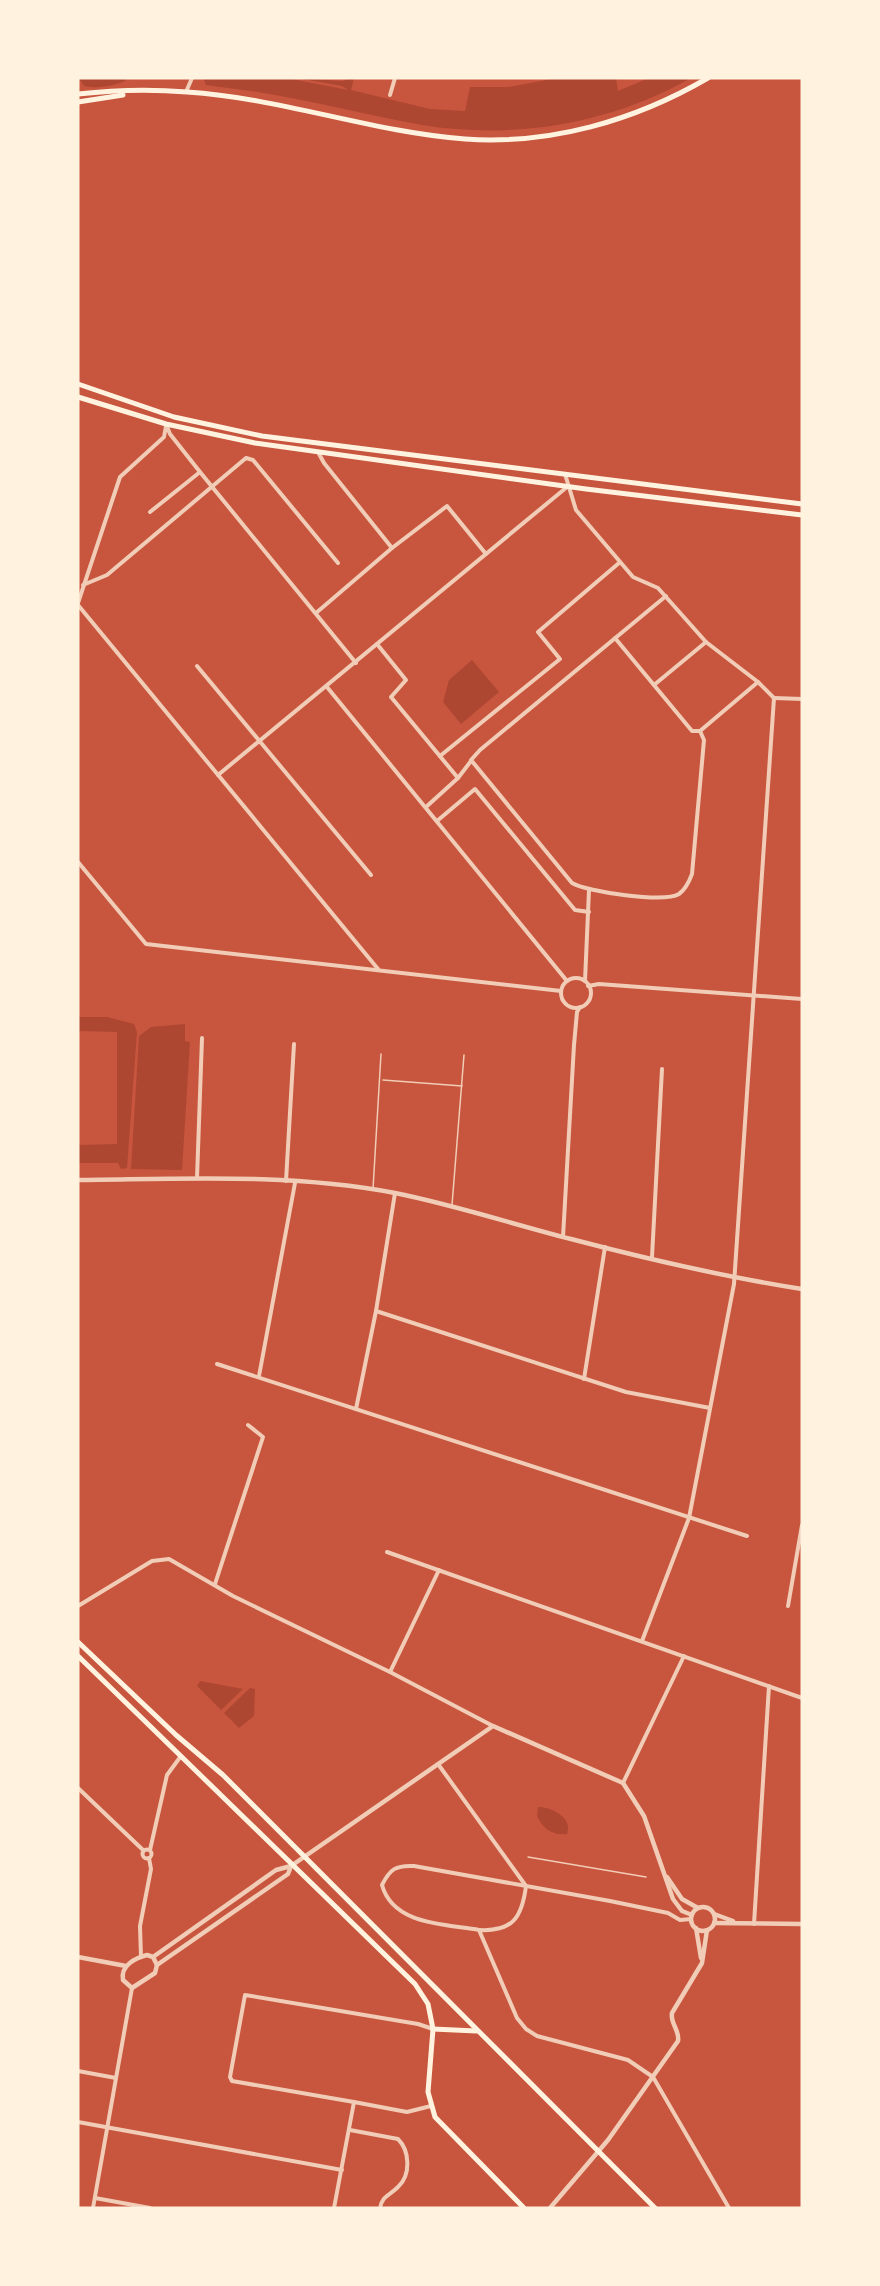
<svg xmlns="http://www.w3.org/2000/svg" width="880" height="2286" font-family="'Asap Condensed',sans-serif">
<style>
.green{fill:#ae4732}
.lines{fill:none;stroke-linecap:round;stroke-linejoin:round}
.service{stroke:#f1ccb7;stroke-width:1.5}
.minor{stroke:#f1ccb7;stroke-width:4}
.tertiary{stroke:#f1ccb7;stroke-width:4.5}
.primary{stroke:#fff3e0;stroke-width:5}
</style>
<rect width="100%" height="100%" fill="#c8553d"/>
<g class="green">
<path d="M79,78h47l-1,3c-12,5 -28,8 -41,5z"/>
<path d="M203,78h84l61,12 -6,-4 -45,-8 45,3 12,-3 -3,12 79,19 35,2 5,-24h39l48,-9h59l2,13 31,-13h42c-81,46 -177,62 -269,47 -67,-12 -134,-31 -202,-38l-14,-2z"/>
<path d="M472,660l27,32 -38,32 -18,-22 6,-22z"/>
<path d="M78,1017h29l27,7 3,8 -10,136 -6,1 -3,-6h-40v-18l39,-1v-112l-39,-1z"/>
<path d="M185,1024v17l5,1 -8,128 -51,-1 8,-133 12,-9z"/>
<path d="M200,1681l43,8 -22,21 -24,-24z"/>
<path d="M250,1688l5,1 -1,27 -15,12 -15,-15z"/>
<path d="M538,1807c13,0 35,10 29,27 -14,2 -24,-5 -30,-18z"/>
</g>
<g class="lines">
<g class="service">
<path d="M383,1080l79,6"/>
<path d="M373,1189l8,-135"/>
<path d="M452,1205l12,-150"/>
<path d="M528,1857l118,20"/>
</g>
<g class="minor">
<path d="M186,92l6,-14"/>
<path d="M390,95l5,-17"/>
<path d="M166,424l4,10 30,38 156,191"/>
<path d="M318,452l6,11 68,85"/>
<path d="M565,474l11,36 57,67 25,11 48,54 52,40 16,16"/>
<path d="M150,512l50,-40"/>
<path d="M83,585l24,-10 139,-117 7,2 85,103"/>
<path d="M666,596l-186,154 -9,10 101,123c15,9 92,20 107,11 7,-5 10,-12 13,-20l12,-134 -4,-9"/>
<path d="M78,603l42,-126 44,-40 2,-11"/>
<path d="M78,605l300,364"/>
<path d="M316,613l76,-65 55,-42 39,48"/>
<path d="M615,638l77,93h8"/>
<path d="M377,644l29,36 -15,17 67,81"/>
<path d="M197,666l174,209"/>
<path d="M654,685l52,-43"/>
<path d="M327,687l240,294"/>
<path d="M774,698l28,1"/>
<path d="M700,731l58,-49"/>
<path d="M440,756l120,-97 -22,-27 81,-69"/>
<path d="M218,775l349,-288"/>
<path d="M426,807l32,-29 13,-17"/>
<path d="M437,821l38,-32 100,121 14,2"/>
<path d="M78,862l68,82 415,47"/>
<circle cx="576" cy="993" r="15"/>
<path d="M585,981l4,-91"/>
<path d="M588,986l11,-2 203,15"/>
<path d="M197,1178l5,-140"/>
<path d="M286,1181l8,-137"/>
<path d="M563,1237l11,-192 3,-33 3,-5"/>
<path d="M652,1257l10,-188"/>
<path d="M376,1311l250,81 84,16"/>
<path d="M217,1364l530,172"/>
<path d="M259,1376l36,-193"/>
<path d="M584,1379l21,-132"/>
<path d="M356,1409l20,-98 19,-118"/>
<path d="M387,1552l415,146"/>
<path d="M215,1584l48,-147 -15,-12"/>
<path d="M78,1606l74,-45 17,-2 64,37 157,76 103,54"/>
<path d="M788,1606l14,-81"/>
<path d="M642,1641l47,-123 45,-234 40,-586"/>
<path d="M390,1672l49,-102"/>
<path d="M438,1764l88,122c-4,31 -13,46 -47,44"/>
<path d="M623,1783l61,-127"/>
<path d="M78,1788l65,62"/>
<circle cx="147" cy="1854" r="4.5"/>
<path d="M150,1850l17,-75 14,-19"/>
<path d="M691,1919l-11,1 -12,-7 -58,-12 -196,-35c-18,-1 -24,3 -32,19 11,40 63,39 97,45l38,88 9,11 11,7 91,24 25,17 76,131"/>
<path d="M754,1924l15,-238"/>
<path d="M141,1957l-1,-31 11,-57 -2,-11"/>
<path d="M78,2071l38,7"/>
<path d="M354,2102l-122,-21 -2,-4 15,-82 173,29 15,5"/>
<path d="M78,2122l264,48"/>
<path d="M350,2130l48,9c12,12 13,36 0,48 -8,8 -16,9 -18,21"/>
<path d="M95,2198l55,10"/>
<path d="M93,2208l39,-220"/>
<path d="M334,2208l20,-106 53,10 24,-6"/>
</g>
<g class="tertiary">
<path d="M78,1180c105,-1 213,-7 317,13 60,12 117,31 176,46 76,20 154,38 231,50"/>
<path d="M667,1877l15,22 16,9"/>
<circle cx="703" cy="1919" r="12"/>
<path d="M714,1914l19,7"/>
<path d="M714,1923l88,1"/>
<path d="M696,1928l5,30"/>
<path d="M147,1955l6,2 4,8 -2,8 -23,15 -9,-8c-3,-14 12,-22 24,-25z"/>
<path d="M78,1957l48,9"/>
<path d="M153,1957l123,-87 15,-4 202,-140 130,57 21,33 29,83 9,12 10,4"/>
<path d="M157,1965l131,-91 3,-8"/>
<path d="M550,2208l58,-68 70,-99c2,-11 -8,-17 -6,-28l30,-50 5,-33"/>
</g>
<g class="primary">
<path d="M78,94c35,-4 74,-5 109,-2 94,6 184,40 278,47 85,6 169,-18 243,-61"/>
<path d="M78,102l45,-7"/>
<path d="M78,384l96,33 88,19 540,68"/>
<path d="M78,397l88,27 89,19 331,46 216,26"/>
<path d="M78,1642l98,93 47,40 432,433"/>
<path d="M78,1656l337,328 13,20 5,25 -5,63 7,25 89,91"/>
<path d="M433,2029l43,2"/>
</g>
</g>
<rect width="880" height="2286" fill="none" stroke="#fff3e0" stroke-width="159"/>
</svg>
